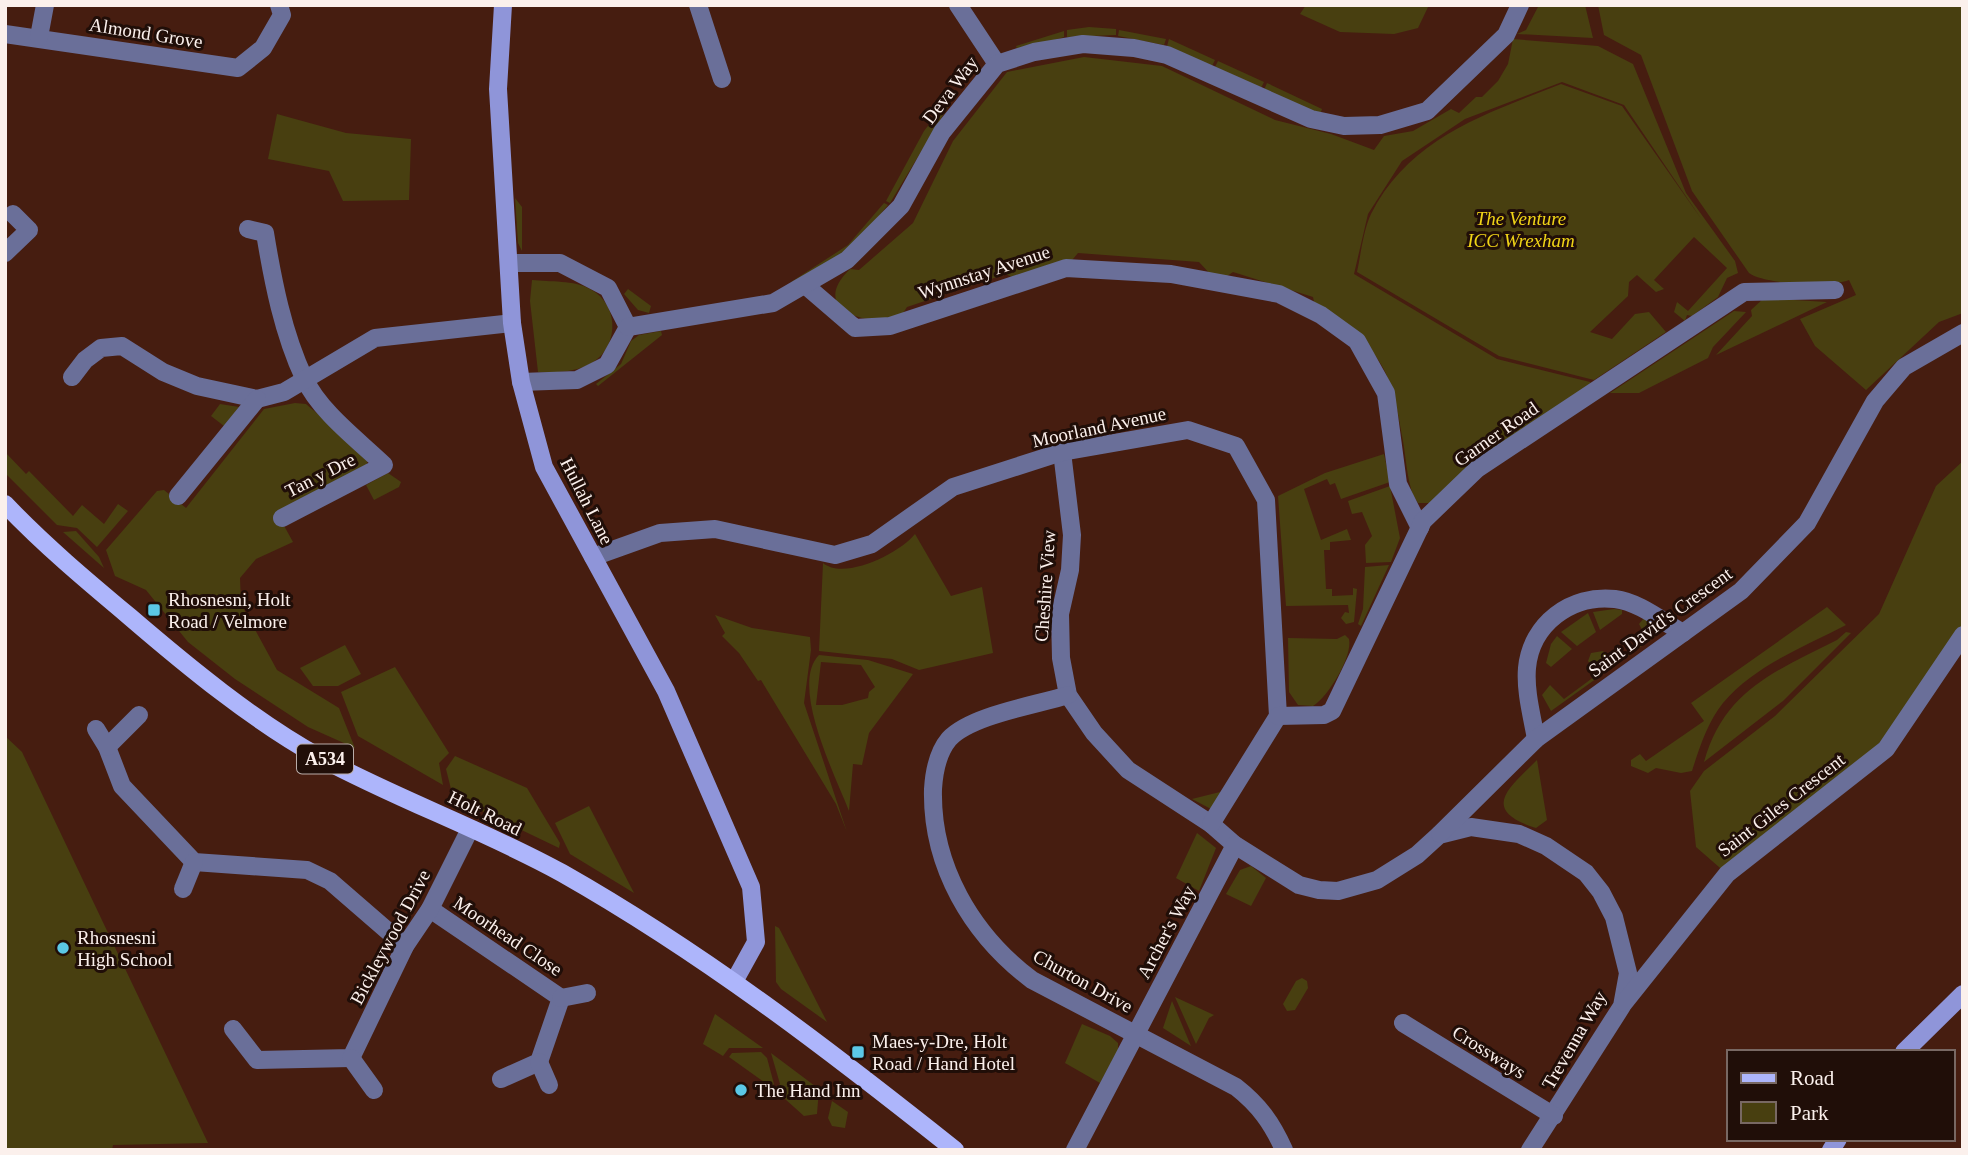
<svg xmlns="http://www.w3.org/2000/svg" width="1968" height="1155" font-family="'Times New Roman',serif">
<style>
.green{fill:#483f10;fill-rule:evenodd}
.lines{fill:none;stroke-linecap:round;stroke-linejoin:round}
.street{stroke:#6a6f99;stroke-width:18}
.secondary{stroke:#8f95d9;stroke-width:18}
.primary{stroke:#adb5fb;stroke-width:18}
.poi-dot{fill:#5bc8e6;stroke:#200e08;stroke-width:2.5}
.labels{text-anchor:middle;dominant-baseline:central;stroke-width:6;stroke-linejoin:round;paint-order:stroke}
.shield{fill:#200e08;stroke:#b9aca8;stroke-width:2}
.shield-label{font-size:18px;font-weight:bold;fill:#fbf0ec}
.street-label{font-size:19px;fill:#fbf0ec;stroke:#200e08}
.park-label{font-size:19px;font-style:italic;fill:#f0d417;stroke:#200e08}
.poi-label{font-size:19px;fill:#fbf0ec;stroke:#200e08;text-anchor:start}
</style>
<rect width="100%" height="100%" fill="#461d10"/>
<g class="green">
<path d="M1306,5h123l-11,23 -24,6 -54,-2 -40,-18z"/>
<path d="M1539,5h46l8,33 -76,-4 9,-4z"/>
<path d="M1598,5h365v308l-24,9 -73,68 -51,-44 -15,-27 56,-24 -7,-15c-17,7 -84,5 -100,-7l-57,-82 -51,-136 -37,-20z"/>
<path d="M1089,27l27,2v6l-49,2v-7z"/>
<path d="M1119,30l47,9 -2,6 -46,-9z"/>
<path d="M1064,31v6l-46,14 -2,-5z"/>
<path d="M1169,39l46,21 -3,6 -45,-20z"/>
<path d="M1513,39l85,7 35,18 53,129 49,68 3,12 -11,5 -9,19 -26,19 -5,-1 -2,6 -11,-9 3,-10 11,9 39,-43 -33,-31 -40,43 10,9 -8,3 -19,-17 -8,7 -1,14 -38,36 22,7 23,-25 14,-2 17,20 -72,48 -95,-24 -142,-84c4,-18 6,-41 14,-58 39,-77 115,-100 190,-130l61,22 80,114 -78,-115 -62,-23 -97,37 -63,42 -34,53 -14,60 143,85 93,23 4,5 -158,116h-18l-5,-8c-6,-17 -7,-36 -10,-54 -13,-79 -22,-90 -88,-135l-2,-9 -80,-25 -10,7 -10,-2 -14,-15 -121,-9 -10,12 -51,15 -11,-6 -99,33 -8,12c-36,6 -90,-10 -49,-50l9,1 54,-47 40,-82 54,-69 77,-15 78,9 113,54 56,14 43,16 10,-14 29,-5 38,-22 8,4 17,-16h6l16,-16 10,-17z"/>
<path d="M1218,61l46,21 -3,6 -46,-21z"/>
<path d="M1267,83l55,26 -2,6 -56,-25z"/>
<path d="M946,103l2,4 -58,96 -4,-2 38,-70z"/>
<path d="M277,114l69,19 65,6 -2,61 -66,1 -14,-30 -61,-12z"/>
<path d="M515,198l7,9v44l-4,-8z"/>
<path d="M884,203l4,2 -37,44 -57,37 -3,-4 57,-37z"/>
<path d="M532,280c18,2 42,0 58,9 32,17 29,63 -4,77 -13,6 -34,7 -48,6l-8,-71z"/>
<path d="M628,289l23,17 -2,7 -11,-3 -14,-16z"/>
<path d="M1764,298l63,4 -111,53 36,-39 -1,-6z"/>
<path d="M1734,311l12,1 -33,35 -5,11 -69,35h-29z"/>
<path d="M661,331l1,4 -64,51 -2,-2 25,-20 10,-23 8,-6z"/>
<path d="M295,403l11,1 13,11 3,-1 45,46v6l-90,47 16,29 -37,17 -16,19 1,26 36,66 62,38 16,40 -47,-21 -73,-48 -47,-37 -42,-52 -31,-14 -9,-26 51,-59 7,-1 22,18 78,-99z"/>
<path d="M220,404l19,3 -15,19 -13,-10z"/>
<path d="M5,452l21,22 3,-3 44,45 9,-11 22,19 14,-20 10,7 -31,36 -20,-19 -20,-3 -52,-52z"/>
<path d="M1384,454l6,28 -49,17 -6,-16 -5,2 -3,-6 -23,10 17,51 26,-11 4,11 -21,2v8h-6l2,39h6v7l21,-1v-7l4,1 -3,33 -8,2 -5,-6 4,-6 4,1 -1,-8 -62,1 -8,-110 47,-23z"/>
<path d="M1963,461v174l-77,114 -159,125 -31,-27 -6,-56 14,-20 71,-55 104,-102 57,-128z"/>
<path d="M388,473l13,9 -2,5 -25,13 -8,-15z"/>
<path d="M1390,486l10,52 -9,24 -25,1 -1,-18 7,-9 -10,-24 -10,2 -4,-13z"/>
<path d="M76,531l23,26 5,11 -41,-36z"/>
<path d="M915,534l36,62 31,-9 11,66 -74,17 -27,-11 -73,-8 4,-88c21,18 77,-10 92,-29z"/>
<path d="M1389,565l-28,61 -3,-2 5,-15 2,-42z"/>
<path d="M1827,607l19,18c-42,22 -91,40 -123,78 -15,18 -24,46 -31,68l-11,2 -25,-5 -8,5 -17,-7v-6l9,-6 6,7 58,-40 -13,-18z"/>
<path d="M1614,609l8,1v4l-22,16 -7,-18z"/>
<path d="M1588,613l8,19 -19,14 -16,-14z"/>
<path d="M715,615l37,13 58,9 1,13 -7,53 43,129 -11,-28 -75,-124 -3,1 -19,-28 -17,-17 3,-3z"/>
<path d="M1644,618l15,9 1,6 -109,78 -9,-16 8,-10 14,14 34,-25 -10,-13 3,-8 12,-2 9,12 35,-24 -8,-15z"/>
<path d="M1846,632l5,1 -68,68 -79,61c20,-72 72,-91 133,-122z"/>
<path d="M1345,635l4,4c4,17 -21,58 -36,67l-15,-1 -9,-13 -1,-54 49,1z"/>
<path d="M1557,636l15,13 -21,18 -5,-4 5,-19z"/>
<path d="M345,645l16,29 -23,12h-25l-13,-18z"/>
<path d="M819,655l49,5 45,14 -44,59 -7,32 -9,-1 -4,47c-13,-34 -60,-126 -30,-156zM821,662l40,3 14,22 -6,5 -1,6 -26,7h-26z"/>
<path d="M395,667l54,86 -10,10 4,22 -85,-49 -17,-44z"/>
<path d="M5,736l17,16 186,391 -95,2 -1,5h-107z"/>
<path d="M455,756l72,32 33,55 -1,5 -106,-51 -7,-28z"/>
<path d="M1537,760l10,60 -11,8c-57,-18 -27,-40 1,-68z"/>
<path d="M1228,790l-17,19 -19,-10z"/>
<path d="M589,806l45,87 -64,-39 -15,-31z"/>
<path d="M1197,833l19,15 -17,43 -23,-13z"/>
<path d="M1251,866l15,12 -15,28 -25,-12 14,-24z"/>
<path d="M775,926l4,2 48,94 -46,-33 -5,-7z"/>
<path d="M1302,978l5,3 1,7 -13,22 -8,1 -4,-7 13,-23z"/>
<path d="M1175,997l39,18 -5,3 -13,26z"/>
<path d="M1172,1001l19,45 -28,-18z"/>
<path d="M715,1014l48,34h-34l-6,8 -20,-12z"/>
<path d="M1082,1024l28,12 8,7v7l-18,33 -35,-20z"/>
<path d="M761,1052l6,6 7,26 -3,3 -42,-30 3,-4z"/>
<path d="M771,1053l48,36 -2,25 -13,2 -29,-26 5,-6z"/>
<path d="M832,1101l16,11 -3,16 -13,-2 -4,-8z"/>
</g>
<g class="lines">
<g class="street">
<path d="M698,5l24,74"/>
<path d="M958,5l39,59"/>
<path d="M5,34l233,34 25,-20 19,-33 -3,-10"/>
<path d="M39,37l6,-32"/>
<path d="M248,229l17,4c8,49 18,100 39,145 16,34 54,62 80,87l-102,53"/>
<path d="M5,253l24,-23 -16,-16"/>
<path d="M509,263h51l48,25 20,39 -21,38 -30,15 -56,2"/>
<path d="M805,285l50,43 35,-2 176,-58 105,6 108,20 42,21 36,26 29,52 12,91 22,44"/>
<path d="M628,327l145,-24 74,-43 54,-54 41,-74 55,-68 37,-12 49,-8 51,4 33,7 144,64 33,7 36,-1 47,-14 79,-76 14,-30"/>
<path d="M72,377l13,-17 16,-12 21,-2 41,26 34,14 60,13 27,-7 91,-54 137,-15"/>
<path d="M1062,452l10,83 -2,35 -10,44 1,44 7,37 26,38 34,37 83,54 24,21 64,40 20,5 19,1 39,-11 40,-25 22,-20 32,-8 48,7 27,12 40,27 15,19 13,25 14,56 -6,33 -92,144"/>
<path d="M178,496l79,-97"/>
<path d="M593,557l67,-24 55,-4 120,26 37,-11 81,-57 109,-35 126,-22 48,16 30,54 12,216 -67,108"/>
<path d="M1068,695c-31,10 -97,20 -119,44 -11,13 -15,34 -16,50 -2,77 39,146 99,191l204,107c23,18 36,36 48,63"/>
<path d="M1278,716l46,-1 8,-4 91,-190 54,-52 267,-177 91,-2"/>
<path d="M96,729l11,18 15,39 72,76 113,8 23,11 75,65"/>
<path d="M1536,739c-4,-23 -11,-48 -9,-71 4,-44 44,-74 88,-69 24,3 47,22 68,34"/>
<path d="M107,747l32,-32"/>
<path d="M1440,834l96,-95 205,-148 66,-68 68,-122 29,-34 59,-34"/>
<path d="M183,889l11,-27"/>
<path d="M430,909l131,89 -22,64 -38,17"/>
<path d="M561,998l26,-5"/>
<path d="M1624,1003l103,-129 159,-125 77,-114"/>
<path d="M1403,1023l151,93"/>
<path d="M233,1029l24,31 94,-2 54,-112 25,-37 40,-80"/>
<path d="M351,1058l23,32"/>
<path d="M539,1062l10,23"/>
<path d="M1075,1150l160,-305"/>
</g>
<g class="secondary">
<path d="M503,5l-5,84 14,234 9,59 23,85 122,224 85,196 5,55 -21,38"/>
<path d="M1904,1052l59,-58"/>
<path d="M1831,1150l7,-11"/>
</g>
<path class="primary" d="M5,504c39,41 82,77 125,113 57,49 125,105 191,141 78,42 163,72 241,115 141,80 266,176 393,277"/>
</g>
<g class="poi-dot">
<rect x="147" y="603" width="14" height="14" rx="3.5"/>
<circle cx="63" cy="948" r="7"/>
<rect x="851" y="1045" width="14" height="14" rx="3.5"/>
<circle cx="741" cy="1090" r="7"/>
</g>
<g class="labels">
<rect class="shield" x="297" y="744.5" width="56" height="29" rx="5"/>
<g class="shield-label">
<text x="325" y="759">A534</text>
</g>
<g class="street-label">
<text transform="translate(146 33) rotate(9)">Almond Grove</text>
<text transform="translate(950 90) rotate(-53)">Deva Way</text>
<text transform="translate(984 272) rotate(-18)">Wynnstay Avenue</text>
<text transform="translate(1099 427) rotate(-12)">Moorland Avenue</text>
<text transform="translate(1496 434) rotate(-35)">Garner Road</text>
<text transform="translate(320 475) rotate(-27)">Tan y Dre</text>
<text transform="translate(587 501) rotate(63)">Hullah Lane</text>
<text transform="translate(1045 586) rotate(-86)">Cheshire View</text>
<text transform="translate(1660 622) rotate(-36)">Saint David's Crescent</text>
<text transform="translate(1781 805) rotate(-38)">Saint Giles Crescent</text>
<text transform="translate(485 813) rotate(26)">Holt Road</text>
<text transform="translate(1166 932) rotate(-62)">Archer's Way</text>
<text transform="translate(508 936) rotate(34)">Moorhead Close</text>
<text transform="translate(390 937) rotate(-62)">Bickleywood Drive</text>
<text transform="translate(1083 981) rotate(29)">Churton Drive</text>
<text transform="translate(1574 1040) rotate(-60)">Trevenna Way</text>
<text transform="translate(1489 1052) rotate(32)">Crossways</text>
</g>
<g class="park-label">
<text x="1521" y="218">The Venture<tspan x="1521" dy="22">ICC Wrexham</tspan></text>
</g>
<g class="poi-label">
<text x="168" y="599">Rhosnesni, Holt<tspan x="168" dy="22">Road / Velmore</tspan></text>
<text x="77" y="937">Rhosnesni<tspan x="77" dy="22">High School</tspan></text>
<text x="872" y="1041">Maes-y-Dre, Holt<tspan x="872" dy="22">Road / Hand Hotel</tspan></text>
<text x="755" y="1090">The Hand Inn</text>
</g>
</g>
<rect width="1968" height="1155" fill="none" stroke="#fbf0ec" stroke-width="14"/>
<rect x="1727" y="1050" width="228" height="91" fill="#200e08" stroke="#786863" stroke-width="2"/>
<rect x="1741" y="1073" width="35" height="10" fill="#adb5fb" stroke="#786863" stroke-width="2"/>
<text x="1790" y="1085" font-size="21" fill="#fbf0ec">Road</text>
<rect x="1741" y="1102" width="35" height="21" fill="#483f10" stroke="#786863" stroke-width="2"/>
<text x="1790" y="1120" font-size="21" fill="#fbf0ec">Park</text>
</svg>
